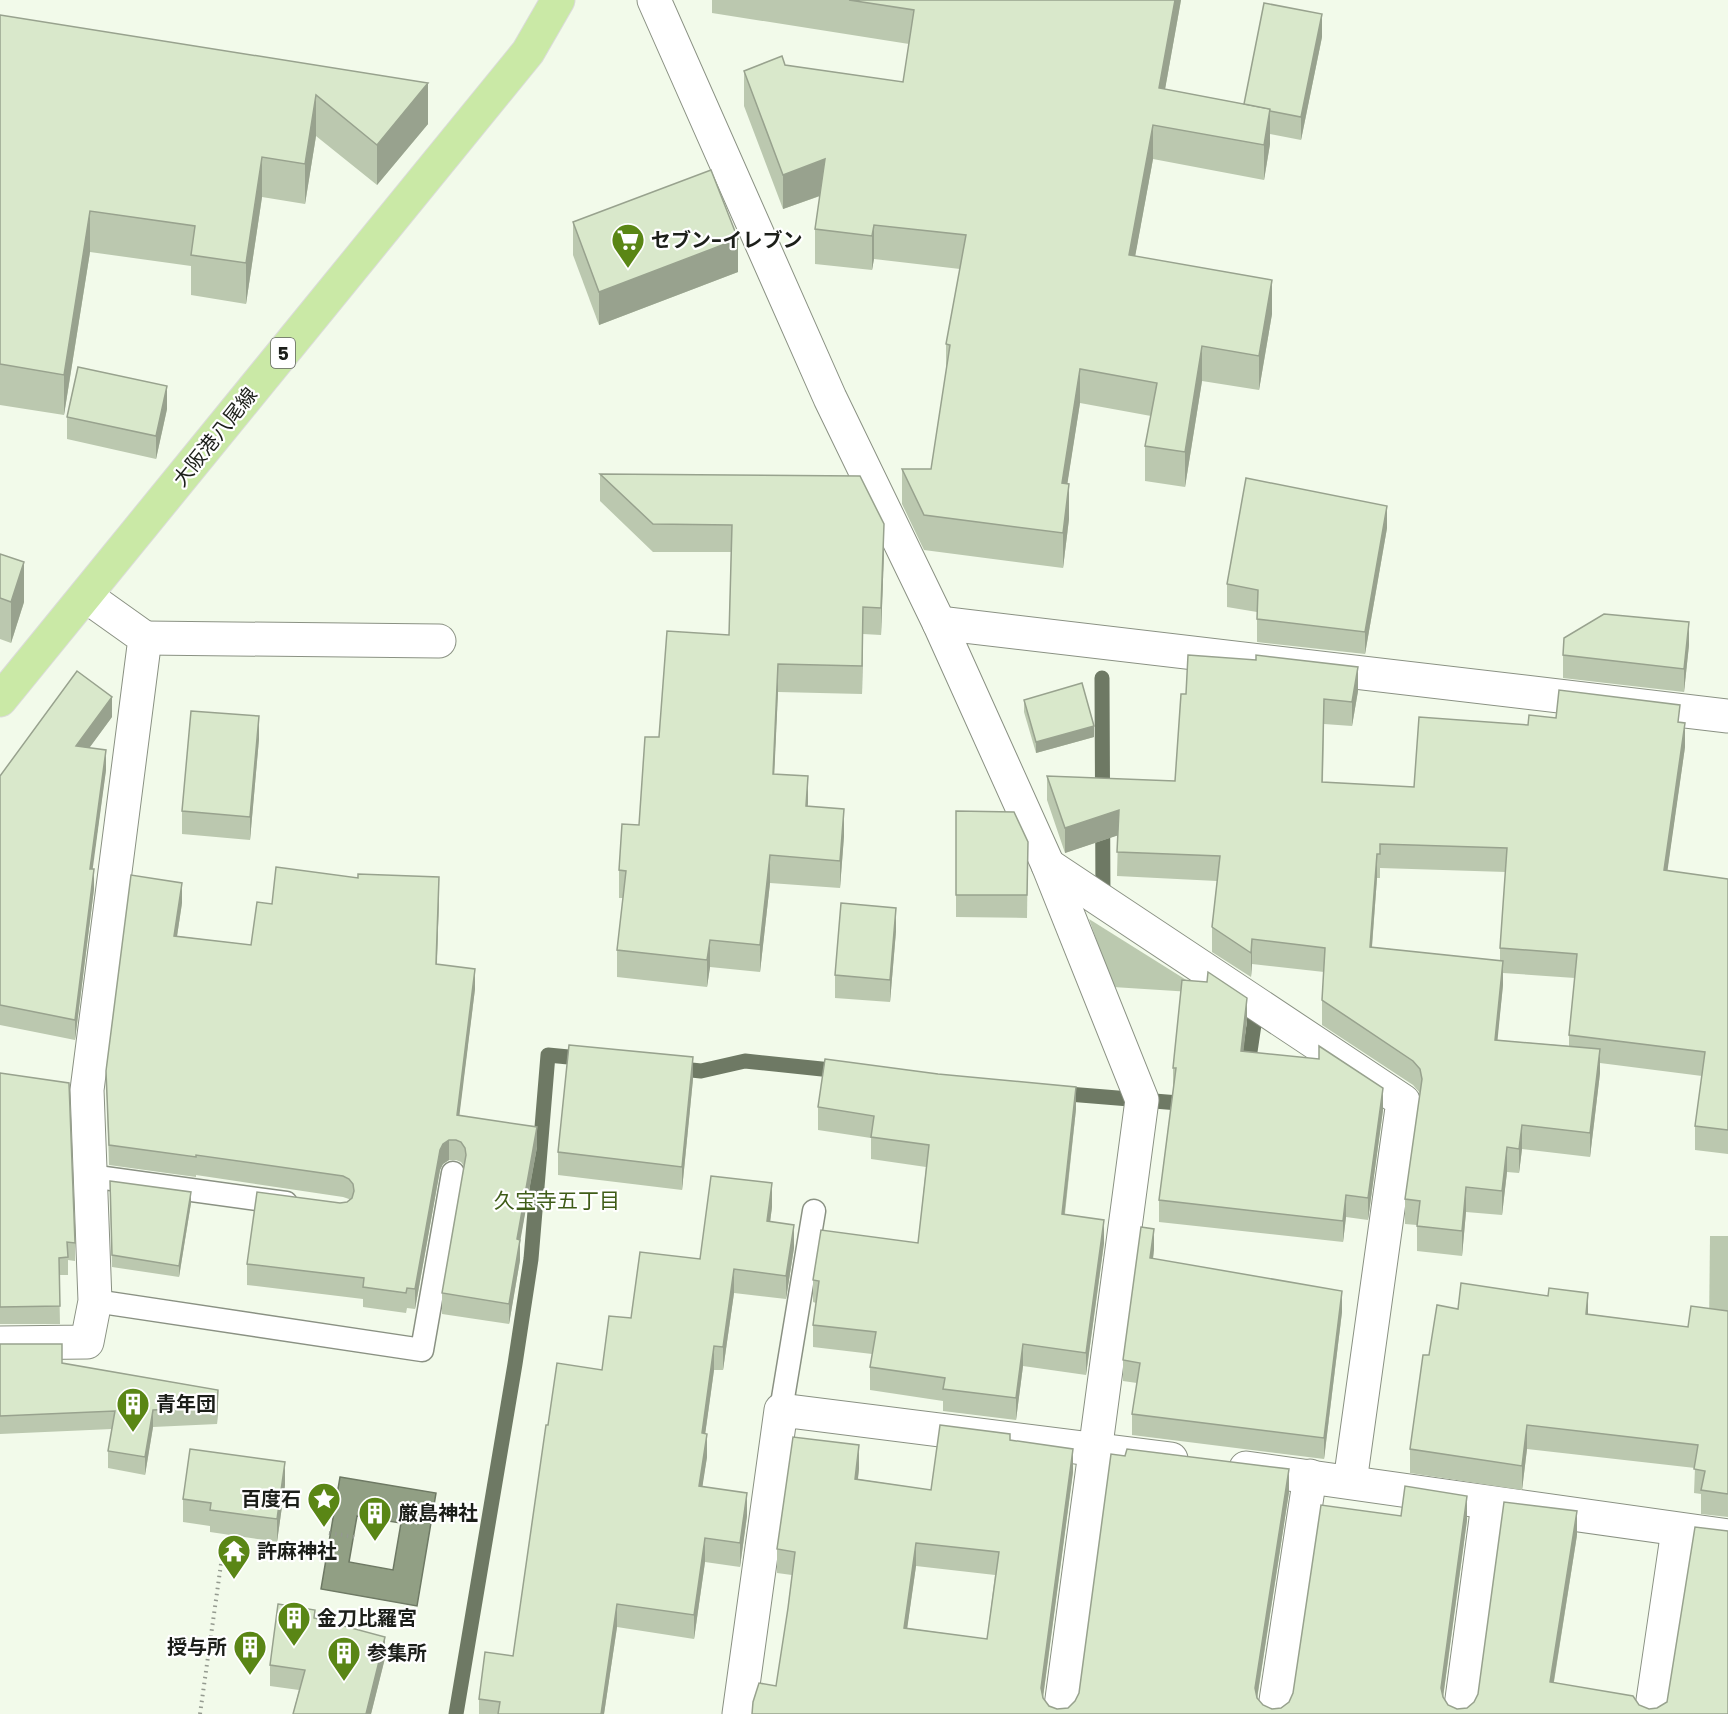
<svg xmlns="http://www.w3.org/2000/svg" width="1728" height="1714" font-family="Poppins,'Noto Sans JP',sans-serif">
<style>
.green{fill:#bbc9af}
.water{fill:#919f84;stroke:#6e7964;stroke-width:1.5;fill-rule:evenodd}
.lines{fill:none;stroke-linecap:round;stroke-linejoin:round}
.stream{stroke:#6e7964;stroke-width:15}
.service-casing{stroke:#8a9183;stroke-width:25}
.minor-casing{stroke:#8a9183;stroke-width:35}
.primary-casing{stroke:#dbdbda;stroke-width:35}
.path{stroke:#949a8f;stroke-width:4;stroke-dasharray:1.5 4.5;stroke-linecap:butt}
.service{stroke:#fff;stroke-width:22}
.minor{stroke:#fff;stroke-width:33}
.primary{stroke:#cae9a6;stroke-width:33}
.wall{fill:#bbc8af;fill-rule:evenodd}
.shaded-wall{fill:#98a28e}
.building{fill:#d9e8cb;stroke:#98a28e;stroke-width:1.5;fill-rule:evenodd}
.labels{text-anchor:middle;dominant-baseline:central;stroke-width:4.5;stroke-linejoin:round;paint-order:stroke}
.shield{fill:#fff;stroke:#60625f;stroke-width:1.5}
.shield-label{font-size:18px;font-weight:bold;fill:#1c1f1a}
.poi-label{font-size:20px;font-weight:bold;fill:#1c1f1a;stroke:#fff;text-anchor:start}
.street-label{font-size:20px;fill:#1c1f1a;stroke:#fff}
.neighbourhood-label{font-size:21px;fill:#3f5c18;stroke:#fff}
</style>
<rect width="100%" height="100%" fill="#f2faea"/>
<g class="green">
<path d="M1089,919l118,74 -94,-6z"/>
<path d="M1710,1236h18v92h-19z"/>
</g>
<path class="water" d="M340,1477l96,16 -19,113 -96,-17zM357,1516l44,7 -8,47 -44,-8z"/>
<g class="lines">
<g class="stream">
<path d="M1102,678l1,222"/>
<path d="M1241,1008l14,10 -8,54"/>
<path d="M672,1068l29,3 44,-10 96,10"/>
<path d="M1056,1093l135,11"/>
<path d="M456,1714l59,-350 16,-105 17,-204 41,4"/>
</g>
<defs>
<g id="service">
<path d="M90,1176l196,27"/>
<path d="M95,1301l327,49 31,-177"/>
<path d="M781,1410l33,-199"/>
</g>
<g id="minor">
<path d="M654,0l176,398 109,225 109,242 94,235 -82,614"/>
<path d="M939,623l789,93"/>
<path d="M145,638l294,3"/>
<path d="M1048,865l355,236 -53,381"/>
<path d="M0,1343l87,-1 8,-41 -8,-211 58,-452 -59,-42"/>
<path d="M1246,1468l482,68"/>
<path d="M739,1714l42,-304 390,49"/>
<path d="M1274,1714l36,-238"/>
<path d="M1460,1714l28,-210"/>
<path d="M1651,1714l27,-184"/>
</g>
<path id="primary" d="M0,700l528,-648 30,-52"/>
</defs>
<use href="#service" class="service-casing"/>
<use href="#minor" class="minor-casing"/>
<use href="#primary" class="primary-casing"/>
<g class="path">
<path d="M329,1533l26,4"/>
<path d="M200,1714l21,-150"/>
</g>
<use href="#service" class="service"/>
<use href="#minor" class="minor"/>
<use href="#primary" class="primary"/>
</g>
<g class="wall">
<path d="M712,0h469l-16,89 79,15 78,-67 -21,103 -31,-6v10l-6,36 -111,-21 -18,97 137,58 -13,76 -57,-9 -17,106 -40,-6v-35l6,-30 -71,-13 -13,81 2,35 -6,49 -139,-18 -22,-46v-35h29l15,-95v-30l14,-75 -86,-10 -2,11 -57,-6v-35l5,-33 -37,13 -39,-103v-35l41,-6 118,17 6,-38 -197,-31z"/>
<path d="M0,15l428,109 -51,61 -61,-49 -11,68 -43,-7 -16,107 -55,-9v-29l-101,-14 -26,163 -64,-10z"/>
<path d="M573,222l165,50 -139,53 -26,-70z"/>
<path d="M167,409l-11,50 -89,-20v-22z"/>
<path d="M600,474l284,78 -3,83 -18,-1 -1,60 -84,-2 -4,82 34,32 36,30 -4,52 -70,-5 -10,89 -50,-5 -3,20 -90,-10v-27l6,-52h-4v-28l20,-45 20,-88 70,-102 2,-83h-78l-53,-51z"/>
<path d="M1387,528l-22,126 -108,-12v-30l-30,-5v-23z"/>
<path d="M0,554l24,48 -13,41 -11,-4z"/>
<path d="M1689,645l-5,47 -121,-14v-23z"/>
<path d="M1358,691l-6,35 -28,-2 -1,58 91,5 114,-62 28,-7 124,4 5,25 -18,124 61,8v275l-33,-4v-24l7,-50 -102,-13v10l-10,84 -68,-8 -3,24 -12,-1 -5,43 -36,-3 -4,44 -45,-5v-26l-12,-1v-25l15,-106 -7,-8 -91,-60v-25l2,-28 -72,-8 -1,13 -39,-25v-25l5,-46 -100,-5 1,-41 -53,18 -18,-53v-24l128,5 6,-87zM1380,868l126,4 -6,76v13l-128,-14 5,-69h3zM1503,973l72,5 -6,57v11l-72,-6 6,-55z"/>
<path d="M1024,700l70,37 -58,16 -12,-41z"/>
<path d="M112,717l-23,31 17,22 -14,99 2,20 -19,151 -75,-15v-249z"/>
<path d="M259,739l-9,101 -68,-6v-23z"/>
<path d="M956,811l72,31 -1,76 -71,-1z"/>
<path d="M439,897l-2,67 38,25 -16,126 78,32 -17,93v20l-11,64 -67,-10v-21l22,-127 -3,-4 -5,-2h-7l-6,4 -3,6 -25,139 -8,-1 -1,5 -43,-6v-8l-116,-14v-21l93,-61 7,-1 2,-2v-1l-6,-2 -147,-22v2l-87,-12 -3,-94 76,-168 -5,33 74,9 21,-41z"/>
<path d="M896,931l-6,71 -55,-4v-23z"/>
<path d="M1247,1020l-4,31 140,59 -15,110 -22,-3 -3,25 -184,-20v-22l14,-110v-22z"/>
<path d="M0,1073l75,170v18l-7,-1v15h-9l1,49h-60z"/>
<path d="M693,1079l-11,111 -124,-15v-23z"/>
<path d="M818,1107l258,2 -11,105 39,29 -18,132 -63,-9 -7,54 -73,-9v-10l-73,-11v-23l2,-13 -59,-7v-22l3,-22 -3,-1v-22l105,-37 8,-76 -55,-8v-21l-53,-8z"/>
<path d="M110,1192l81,11 -12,74 -67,-10z"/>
<path d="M772,1207l-2,15 24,26 -8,51 -52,-6 -11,77h-9l-9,64 2,23 -5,29 45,30 -7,51 -35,-5 -11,77 -77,-12 -13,87h-125v-15l34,-43 35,-231 54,-55 29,-52 69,-59z"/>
<path d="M1154,1250l-1,9 189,53 -18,147 -192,-24v-21l5,-31 -14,-2v-21z"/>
<path d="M1458,1309l130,5 100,13 40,-16v206l-27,-3v-20l-7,-1 1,-25 -168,-19 -5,41 -112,-17v-24l19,-94z"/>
<path d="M0,1344l62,19 156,27 -1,34 -64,3 -8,48 -37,-7v-17l4,-22 -112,5z"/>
<path d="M1010,1440l63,32 -30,226 6,8 8,3 11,-1 7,-7 214,-209 -32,207 6,6 9,4 9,-1 8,-6 112,-186 66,4 -24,178 5,7 9,4 10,-1 7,-6 103,-167 -23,147 85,23 10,4 8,-1 10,-6 59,-171 2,183h-976l24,-28 12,-78 4,-33 -15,-2v-24l82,-80 -1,10 73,11zM916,1566l79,9 -8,64 -80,-11z"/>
<path d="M285,1485l-8,57 -67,-10v-6l-27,-4v-23z"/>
<path d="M315,1618l70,40 -14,56h-78l6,-24 -29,-4v-21z"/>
</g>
<g class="shaded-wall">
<path d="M1175,0h6l-22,123v-35z"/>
<path d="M1322,14v23l-21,103v-23z"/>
<path d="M428,83v41l-51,61v-40z"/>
<path d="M316,95v41l-11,68v-40z"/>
<path d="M1270,109v35l-6,36v-35z"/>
<path d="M1153,125v34l-24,131v-35z"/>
<path d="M262,157v40l-16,107v-41z"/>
<path d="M825,159v35l-42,15v-34z"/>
<path d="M90,211v41l-26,163v-40z"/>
<path d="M874,225v34l-2,11v-34z"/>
<path d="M738,239v33l-139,53v-33z"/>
<path d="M1272,280v34l-13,76v-34z"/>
<path d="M1202,346v35l-17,106v-35z"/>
<path d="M1080,369v34l-18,115v-35z"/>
<path d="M167,386v23l-11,50v-23z"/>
<path d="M1069,484v35l-6,49v-35z"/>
<path d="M1387,506v22l-22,126v-22z"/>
<path d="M884,524v28l-3,83v-27z"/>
<path d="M24,562v40l-13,41v-41z"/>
<path d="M863,607v27l-1,60v-28z"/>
<path d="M1689,622v23l-5,47v-23z"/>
<path d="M778,664v28l-5,110v-28z"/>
<path d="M1358,667v24l-6,35v-24z"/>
<path d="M112,697v20l-36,49v-20z"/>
<path d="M259,716v23l-9,101v-23z"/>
<path d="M1685,723v24l-21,148v-25z"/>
<path d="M1094,726v11l-58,16v-11z"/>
<path d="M106,750v20l-16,119v-20z"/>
<path d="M808,776v27l-2,30v-27z"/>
<path d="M844,809v27l-4,52v-27z"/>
<path d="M1119,810v25l-54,18v-25z"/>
<path d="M1377,854v24l-7,93v-24z"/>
<path d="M770,855v28l-10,89v-27z"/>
<path d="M94,869v20l-19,151v-20z"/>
<path d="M439,877v20l-3,87v-20z"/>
<path d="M182,883v20l-8,53v-20z"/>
<path d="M896,908v23l-6,71v-22z"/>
<path d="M1252,939v25l-1,13v-24z"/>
<path d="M710,940v27l-3,20v-27z"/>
<path d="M1503,961v24l-8,80v-25z"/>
<path d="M475,969v20l-18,146v-20z"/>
<path d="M1247,998v22l-6,53v-22z"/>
<path d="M1600,1049v24l-10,84v-24z"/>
<path d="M693,1057v22l-11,111v-23z"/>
<path d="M1076,1087v22l-14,127v-22z"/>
<path d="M1383,1088v22l-15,110v-22z"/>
<path d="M1522,1125v24l-3,24v-24z"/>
<path d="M537,1127v20l-20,112v-20z"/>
<path d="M449,1140v20l-6,4 -3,6 -25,139v-20l25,-139 3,-6z"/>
<path d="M1507,1147v25l-5,43v-24z"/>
<path d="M772,1183v24l-5,38v-24z"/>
<path d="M1466,1187v25l-4,44v-25z"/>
<path d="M191,1192v11l-12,74v-11z"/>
<path d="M1346,1195v22l-3,25v-21z"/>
<path d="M1104,1220v23l-18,132v-22z"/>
<path d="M794,1225v23l-8,51v-23z"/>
<path d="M1154,1229v21l-4,29v-21z"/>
<path d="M520,1240v20l-11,64v-20z"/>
<path d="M734,1269v24l-11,77v-23z"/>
<path d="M1342,1291v21l-18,147v-21z"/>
<path d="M1588,1293v23l-2,-2z"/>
<path d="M1023,1344v22l-7,54v-22z"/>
<path d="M714,1346v24l-12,87v-24z"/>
<path d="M218,1390v18l-1,16v-17z"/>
<path d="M153,1410v17l-8,48v-18z"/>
<path d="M1527,1425v24l-5,41v-24z"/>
<path d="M707,1434v23l-8,52v-23z"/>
<path d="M859,1445v24l-4,33v-23z"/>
<path d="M1073,1449v23l-32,240v-24z"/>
<path d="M285,1462v23l-8,57v-23z"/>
<path d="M1289,1469v23l-34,219v-23z"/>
<path d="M747,1493v23l-7,51v-24z"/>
<path d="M1467,1496v24l-26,192v-24z"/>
<path d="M1577,1511v24l-27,170v-23z"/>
<path d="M705,1538v24l-11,77v-24z"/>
<path d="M916,1543v23l-12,85v-23z"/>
<path d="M617,1604v23l-13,87h-3z"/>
<path d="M385,1637v21l-14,56h-5z"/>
</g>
<g class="building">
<path d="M849,0h326l-16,88 111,21 -6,36 -111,-20 -24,130 143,25 -13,76 -57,-10 -17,106 -40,-6 12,-63 -77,-14 -18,114 7,1 -6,49 -139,-18 -22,-46h29l19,-124 -4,-1 20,-109 -92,-10 -2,11 -57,-7 10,-70 -42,16 -39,-104 38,-15 3,9 118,17 11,-72z"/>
<path d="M1264,3l58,11 -21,103 -31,-6v-2l-26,-5z"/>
<path d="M0,15l428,68 -51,62 -61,-50 -11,69 -43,-7 -16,106 -55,-8 4,-29 -105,-15 -26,164 -64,-11z"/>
<path d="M711,170l27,69 -139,53 -26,-70z"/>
<path d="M78,367l89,19 -11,50 -89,-19z"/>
<path d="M600,474l260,2 24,48 -3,84 -18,-1 -1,59 -84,-2 -5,110 35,2 -2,30 38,3 -4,52 -70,-6 -10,90 -50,-5 -3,20 -90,-10 9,-79 -7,-1 3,-46 17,1 6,-88h14l8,-106 62,4 3,-110 -79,-1z"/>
<path d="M1246,478l141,28 -22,126 -108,-13 1,-29 -31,-6z"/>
<path d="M0,554l24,8 -13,40 -11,-4z"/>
<path d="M1604,614l85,8 -5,47 -121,-14 1,-17z"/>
<path d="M1188,655l68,5v-5l102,12 -6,35 -28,-3 -2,83 92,5 5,-70 109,8 1,-10 27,3 3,-28 121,15 -2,17 7,1 -21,147 64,9v251l-33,-4 10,-74 -136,-17 8,-81 -77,-6 7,-100 -127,-4v10h-3l-7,93 133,14 -8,79 105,9 -10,84 -68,-8 -3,24 -12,-2 -5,44 -36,-4 -4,44 -45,-5 3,-25 -15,-2 17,-120 -2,-10 -7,-8 -91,-61 3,-52 -73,-9 -1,14 -39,-26 8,-71 -103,-4 2,-42 -54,18 -18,-52 128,5 6,-87h5z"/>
<path d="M77,671l35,26 -36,49 30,4 -16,119h4l-19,151 -75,-15v-229z"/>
<path d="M1082,683l12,43 -58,16 -12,-42z"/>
<path d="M191,711l68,5 -9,101 -68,-6z"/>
<path d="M956,811l58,1 14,30 -1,53h-71z"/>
<path d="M276,867l82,11v-4l81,3 -3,87 39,5 -18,146 80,12 -20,112 3,1 -11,64 -67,-11 24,-138 -1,-7 -4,-6 -5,-2h-7l-6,4 -3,6 -25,139 -8,-1 -1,5 -43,-6 1,-9 -117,-14 10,-72 83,11 7,-1 5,-4 2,-7 -1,-7 -4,-5 -6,-3 -147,-21v2l-87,-12 -3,-74 25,-196 51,8 -8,53 77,9 6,-43 15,2z"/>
<path d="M841,903l55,5 -6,72 -55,-5z"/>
<path d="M1208,972l39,26 -6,53 78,8v-13l64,42 -15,110 -22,-3 -3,26 -184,-21 17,-132h-3l9,-88 25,2z"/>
<path d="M569,1045l124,12 -11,110 -124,-15z"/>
<path d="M825,1059l113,15 138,13 -14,127 42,6 -18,133 -63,-9 -7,54 -73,-9 2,-11 -75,-11 6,-35 -63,-7 6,-44 -6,-1 8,-50 97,13 11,-98 -58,-8 3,-21 -56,-9z"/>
<path d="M0,1073l69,10 6,160 -8,-1 1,15 -9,1 1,48 -60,1z"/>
<path d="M711,1176l61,7 -5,38 27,4 -8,51 -52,-7 -11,78 -9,-1 -12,87 5,1 -8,52 48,7 -7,50 -35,-5 -11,77 -77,-11 -16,110h-103l2,-12 -21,-3 6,-47 28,4 33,-231h2l9,-62 45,7 7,-54 22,2 9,-66 60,7z"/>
<path d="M110,1181l81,11 -12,74 -67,-11z"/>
<path d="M1141,1227l13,2 -4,29 192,33 -18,147 -192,-24 8,-51 -17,-3z"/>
<path d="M1461,1283l87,13 1,-8 39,5 -2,21 102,13 3,-21 37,5v183l-27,-4 4,-19 -11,-2 4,-24 -171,-20 -5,41 -112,-17 13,-94h6l8,-50 21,4z"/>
<path d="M0,1344h62v19l156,27 -1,17 -64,3 -8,47 -37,-6 7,-40 -115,5z"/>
<path d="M940,1425l70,9v6l63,9 -32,239 2,10 6,8 8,3 11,-1 7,-7 4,-8 32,-239 14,2 2,-7 162,20 -34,219 2,10 6,7 9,4 9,-1 8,-6 4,-9 28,-188 80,11 4,-30 62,10 -26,192 2,9 5,8 9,4 10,-1 7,-6 4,-8 26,-192 73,9 -27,171 83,14 6,9 10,4 8,-1 10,-6 28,-175 33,4v183h-976l1,-12 6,-19 17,3 12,-78 7,-56 -18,-3 16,-112 66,8 -4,34 76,11zM916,1543l83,9 -12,87 -83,-11z"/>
<path d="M190,1449l95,13 -8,57 -67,-9 1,-7 -28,-4z"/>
<path d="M278,1604l37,6 -1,8 71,19 -19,77h-73l12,-44 -35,-5z"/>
</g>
<defs>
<symbol id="supermarket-pin" viewBox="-11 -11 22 30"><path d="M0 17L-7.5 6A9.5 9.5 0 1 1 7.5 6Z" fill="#5a8615" stroke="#fff"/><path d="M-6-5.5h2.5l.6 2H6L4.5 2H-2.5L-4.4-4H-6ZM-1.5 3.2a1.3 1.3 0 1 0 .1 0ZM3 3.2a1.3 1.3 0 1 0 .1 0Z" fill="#fff"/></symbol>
<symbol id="building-pin" viewBox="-11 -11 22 30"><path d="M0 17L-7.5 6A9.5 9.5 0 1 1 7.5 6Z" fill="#5a8615" stroke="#fff"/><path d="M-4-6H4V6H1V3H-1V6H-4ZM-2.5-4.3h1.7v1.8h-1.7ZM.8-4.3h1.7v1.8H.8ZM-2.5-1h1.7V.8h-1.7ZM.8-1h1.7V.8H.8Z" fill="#fff"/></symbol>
<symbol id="sight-pin" viewBox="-11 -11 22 30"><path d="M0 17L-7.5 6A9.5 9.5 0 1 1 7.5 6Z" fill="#5a8615" stroke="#fff"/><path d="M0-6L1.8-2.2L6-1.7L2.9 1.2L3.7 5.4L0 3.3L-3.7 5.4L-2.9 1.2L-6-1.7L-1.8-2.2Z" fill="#fff"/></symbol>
<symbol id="temple-pin" viewBox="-11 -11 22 30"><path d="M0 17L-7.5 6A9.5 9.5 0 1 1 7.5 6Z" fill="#5a8615" stroke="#fff"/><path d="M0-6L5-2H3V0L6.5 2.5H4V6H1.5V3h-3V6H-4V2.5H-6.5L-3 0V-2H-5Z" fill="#fff"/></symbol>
</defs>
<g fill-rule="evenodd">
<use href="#supermarket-pin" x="609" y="221" width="38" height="52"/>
<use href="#building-pin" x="114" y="1385" width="38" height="52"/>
<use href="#sight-pin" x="305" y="1480" width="38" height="52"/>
<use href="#building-pin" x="356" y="1494" width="38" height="52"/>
<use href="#temple-pin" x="215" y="1532" width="38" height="52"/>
<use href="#building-pin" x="275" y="1599" width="38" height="52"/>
<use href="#building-pin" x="231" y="1628" width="38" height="52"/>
<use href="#building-pin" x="325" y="1634" width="38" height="52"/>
</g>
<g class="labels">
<rect class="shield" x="271" y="338" width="24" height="30" rx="4.5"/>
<g class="shield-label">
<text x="283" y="353">5</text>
</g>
<g class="poi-label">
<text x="651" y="240">セブン-イレブン</text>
<text x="156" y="1404">青年団</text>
<text x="301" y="1499" text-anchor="end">百度石</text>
<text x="398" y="1513">厳島神社</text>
<text x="257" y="1551">許麻神社</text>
<text x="317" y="1618">金刀比羅宮</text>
<text x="227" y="1647" text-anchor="end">授与所</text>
<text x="367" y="1653">参集所</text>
</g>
<g class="street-label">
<text transform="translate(215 437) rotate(-51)">大阪港八尾線</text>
</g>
<g class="neighbourhood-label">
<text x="557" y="1200">久宝寺五丁目</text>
</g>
</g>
</svg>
